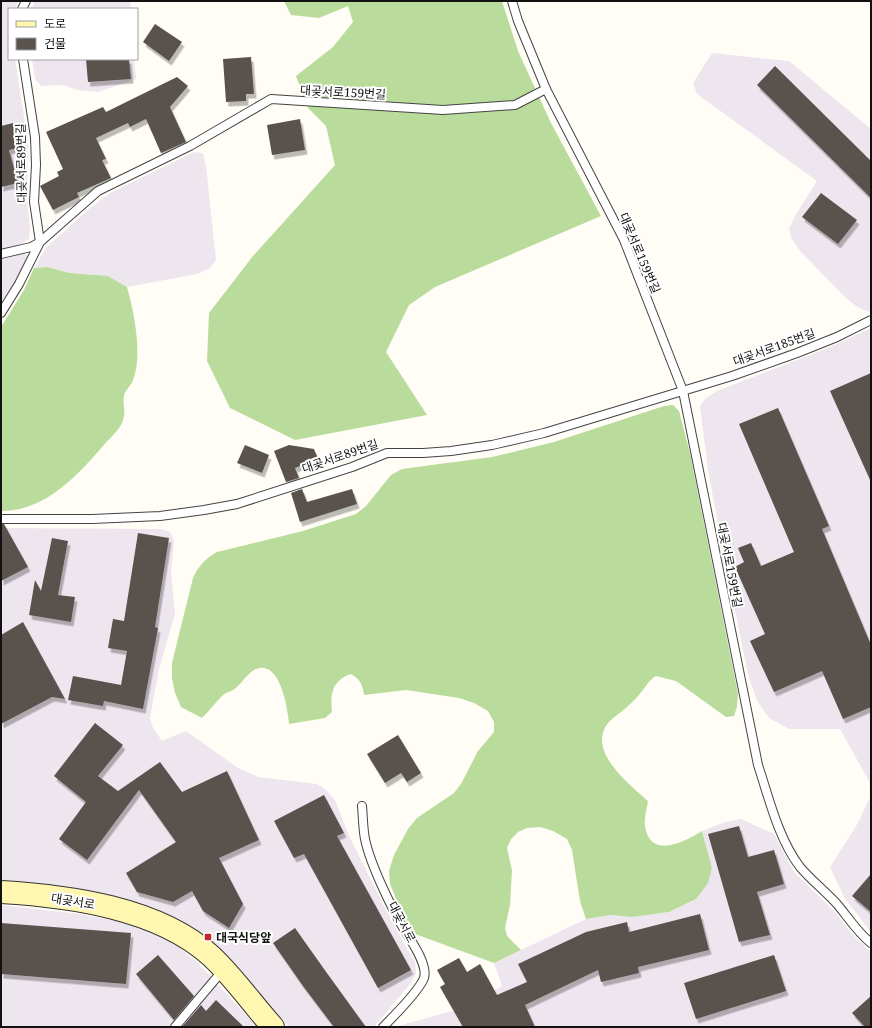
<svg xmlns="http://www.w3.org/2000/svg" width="872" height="1028" font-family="'Noto Serif','Noto Sans KR',serif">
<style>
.industrial{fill:#eee6ef}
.forest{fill:#b9dc9c}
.building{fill:#5a524d;filter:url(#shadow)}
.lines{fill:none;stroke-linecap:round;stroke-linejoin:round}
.lane-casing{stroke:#444;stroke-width:10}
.secondary-casing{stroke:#333;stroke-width:24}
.lane{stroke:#fff;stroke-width:8}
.secondary{stroke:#fff6b0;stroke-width:22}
.poi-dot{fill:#c4262e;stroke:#fff;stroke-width:1.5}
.labels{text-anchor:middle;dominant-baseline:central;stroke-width:4;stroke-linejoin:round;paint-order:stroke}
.street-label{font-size:12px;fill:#111;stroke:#fff}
.poi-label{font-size:12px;font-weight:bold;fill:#111;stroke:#fff;text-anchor:start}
</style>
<defs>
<filter id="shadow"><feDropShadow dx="2.5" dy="4.5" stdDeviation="0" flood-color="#0004"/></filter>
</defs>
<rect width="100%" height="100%" fill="#fffdf5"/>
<g class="industrial">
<path d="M1,1h17l-3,8h-6v50h6l13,83 -1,58 3,28 -1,11 -10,6 -18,4z"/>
<path d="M35,1h95l1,8h-100z"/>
<path d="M712,53l77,8 82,68v182l-2,1 -10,-4 -11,-8 -48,-49 -9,-13 -2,-10 7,-14 21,-33 -120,-87 -4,-11z"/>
<path d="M32,59h102l2,20 -38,13 -21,-2 -13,-5 -23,1 -6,-7z"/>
<path d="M194,152l9,1 3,13 10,94 -6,8 -13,6 -70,13 -19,-11 -38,-3 -23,-6 -13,1 12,-20 44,-40 20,-15z"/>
<path d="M25,253l3,5 -27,48v-47z"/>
<path d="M871,328v604l-26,-33 -15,-32 28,-44 12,-26 -1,-16 -29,-52h-51l-20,-11 -12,-17 -8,-23 -24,-116 -17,-92 -8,-64 6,-8 13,-8 109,-42z"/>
<path d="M1,528l160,1 9,3 4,8 -3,32 4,42 -16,55 -9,49 3,10 9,13 24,-10 52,37 20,9 59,7 8,5 10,11 15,38 42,84 23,40 1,11 -5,10 -37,44h-85l-59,-68 -29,-25 -22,-14 -28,-13 -63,-13 -87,-11z"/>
<path d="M741,819l33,15 20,38 39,38 22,27 16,15v75h-476l67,-19 40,-22 -8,-23 92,-44 24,-4 22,2 37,-5 27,-13 16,-31 -10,-37 23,-9z"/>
<path d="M1,905l78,9 55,10 24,9 21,14 19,16 59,64h-256z"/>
</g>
<g class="forest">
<path d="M284,1h218l16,50 33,72 50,93 -166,71 -26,18 -23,47 41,63 -132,25 -65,-32 -23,-47 2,-48 44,-57 82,-91 -9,-39 -18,-18 -12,-32 37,-29 20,-25 -5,-16 -29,12 -28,-3z"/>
<path d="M47,267l23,6 38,3 19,11c7,25 16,68 6,93 -2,6 -8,10 -9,16 -2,9 3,16 -2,27 -4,8 -13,16 -19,23 -27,31 -58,65 -102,65v-184l23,-37 10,-22z"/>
<path d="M673,405l6,6 11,42 48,241 -1,13 -3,9 -8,1 -50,-36 -20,-5c-7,4 -9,9 -14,15 -4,6 -10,11 -15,16 -7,7 -19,12 -23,23 -11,26 27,56 44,71 -1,7 -4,17 -3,25 5,34 39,16 57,5l10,37 -4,15 -12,16 -27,13 -37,5 -22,-2 -24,4 -6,-18 -8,-51 -5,-11 -14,-8 -13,-4 -13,1 -9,4 -7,7 -4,9 5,22 -2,35 -5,23 2,8 14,14 -27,13 -79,-29 -12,-19 -13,-31 -1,-13 5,-16 14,-26 9,-11 37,-25 7,-9 17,-33 16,-19v-10l-6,-11 -14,-8 -15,-5 -53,-8 -42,5c-1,-10 -4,-16 -13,-21 -19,6 -21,21 -19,38l-7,6 -36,6c-1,-14 -8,-59 -29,-56 -10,1 -16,13 -23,19 -4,4 -10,5 -14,8 -7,7 -14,16 -21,23l-21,-11 -6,-14 -3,-15v-15l21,-85c6,-13 12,-19 24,-26l86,-21 53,-17 10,-8 25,-31 11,-6 90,-12 62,-15 110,-36z"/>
</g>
<g class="building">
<path d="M155,24l27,18 -13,19 -26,-19z"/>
<path d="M251,57l3,37h-8v7l-20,1 -3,-43z"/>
<path d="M86,59h43l2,20 -43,3z"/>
<path d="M775,66l96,95v37l-114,-113z"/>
<path d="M177,77l11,9 -18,21 16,35 -25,11 -15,-34 -16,8 -2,-4 -32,15 10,21 -4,1 9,18 -34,15 2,4 -26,13 -13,-24 19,-10 -2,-4 6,-3 -17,-37 57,-25 3,5z"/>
<path d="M300,119l5,31 -33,5 -5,-30z"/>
<path d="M13,123l6,25 -10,2 9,33 -17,4v-61z"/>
<path d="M821,193l36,27 -19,24 -36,-27z"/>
<path d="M871,373v109l-41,-91z"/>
<path d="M778,408l51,118 -7,3 49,116v62l-28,12 -21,-48 -48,21 -24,-51 15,-7 -30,-67 9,-5 -6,-14 13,-5 10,23 33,-14 -55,-128z"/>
<path d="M245,445l24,10 -7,18 -25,-10z"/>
<path d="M289,445l25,4 4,10 -23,9 4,10 -13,4 -12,-31z"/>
<path d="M302,489l5,13 45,-13 5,15 -57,18 -9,-29z"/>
<path d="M1,524h3l24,43 -27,14z"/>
<path d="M138,533l31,5 -14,89 3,1 -15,81 -39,-8 -1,5 -35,-6 5,-24 48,9 6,-34 -19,-3 5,-29 11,2z"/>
<path d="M52,538l16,3 -10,54 17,2 -4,25 -42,-7 6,-35 6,11z"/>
<path d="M23,622l42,77 -13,-2 -51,27v-89z"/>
<path d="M95,723l28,22 -25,31 20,15 42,-29 22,30 45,-21 32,69 -40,18 24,46 -14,24 -26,-17 -11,-20 -19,11 -36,-10 -11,-19 50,-31 -37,-52 -52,70 -28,-21 27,-37 -32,-26z"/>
<path d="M398,735l23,38 -14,9 -6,-9 -16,10 -18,-29z"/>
<path d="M324,795l20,38 -7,3 74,134 -33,18 -74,-134 -10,4 -20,-37z"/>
<path d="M739,826l9,31 26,-7 10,34 -27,8 13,43 -31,7 -31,-108z"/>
<path d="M871,874v38l-19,-16z"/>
<path d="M700,914l9,36 -71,17 1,6 -38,9 -3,-12 -73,35 10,22h-72l-23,-40 5,-3 -8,-14 22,-12 8,14 13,-8 17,31 30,-13 -9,-18 68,-32 41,-10 2,10z"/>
<path d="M1,923l130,10 -5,51 -125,-10z"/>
<path d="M295,928l29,41 42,58h-32l-31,-41 -30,-43z"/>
<path d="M158,955l36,41 -20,24 -38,-46z"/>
<path d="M774,955l12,36 -90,28 -12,-36z"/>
<path d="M871,996v31h-6l-13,-14z"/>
<path d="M216,1000l28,27h-62l19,-22 5,6z"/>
</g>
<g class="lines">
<defs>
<g id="lane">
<path d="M512,1l6,20 28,68"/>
<path d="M22,9l4,-8"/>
<path d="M1,254l30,-7 9,-5 58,-51 92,-45 81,-47 172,11 72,-5 31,-16 78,151 59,151 75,374c11,33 20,73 42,102 11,13 25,24 37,37 11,13 20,28 34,39"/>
<path d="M1,313l18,-29 21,-42 -6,-40 2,-37 -1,-28 -12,-78"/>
<path d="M1,519h91l68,-3 44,-6 33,-6 115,-37 35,-14h36l28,-2 41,-6 52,-12 188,-57 65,-23 40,-16 34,-17"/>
<path d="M362,806c1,11 1,23 3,33 5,25 27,70 40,92 7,11 23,34 19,47 -5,13 -30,38 -41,49"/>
<path d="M175,1027l48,-57"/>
</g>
<path id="secondary" d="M1,892c68,4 158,16 210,64 21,19 42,49 62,71"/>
</defs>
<use href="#lane" class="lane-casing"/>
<use href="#secondary" class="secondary-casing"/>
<use href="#lane" class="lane"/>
<use href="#secondary" class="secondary"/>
</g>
<rect class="poi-dot" x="204" y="933" width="8" height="8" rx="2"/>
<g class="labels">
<g class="street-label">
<text transform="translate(343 92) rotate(3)">대곶서로159번길</text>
<text transform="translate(21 163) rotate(-91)">대곶서로89번길</text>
<text transform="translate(640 253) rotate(67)">대곶서로159번길</text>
<text transform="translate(774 347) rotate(-20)">대곶서로185번길</text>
<text transform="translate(340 456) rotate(-19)">대곶서로89번길</text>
<text transform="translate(730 565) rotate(79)">대곶서로159번길</text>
<text transform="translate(73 901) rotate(9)">대곶서로</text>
<text transform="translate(402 922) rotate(62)">대곶서로</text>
</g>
<g class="poi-label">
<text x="216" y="937">대국식당앞</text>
</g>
</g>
<rect width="872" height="1028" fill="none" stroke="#111111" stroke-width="4"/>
<rect x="8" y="8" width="130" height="52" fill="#ffffff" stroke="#a0a0a0"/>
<rect x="16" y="21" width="20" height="6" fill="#fff6b0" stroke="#a0a0a0"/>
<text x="44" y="28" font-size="12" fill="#111111">도로</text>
<rect x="16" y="38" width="20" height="12" fill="#5a524d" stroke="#a0a0a0"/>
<text x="44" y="48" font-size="12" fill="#111111">건물</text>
</svg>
